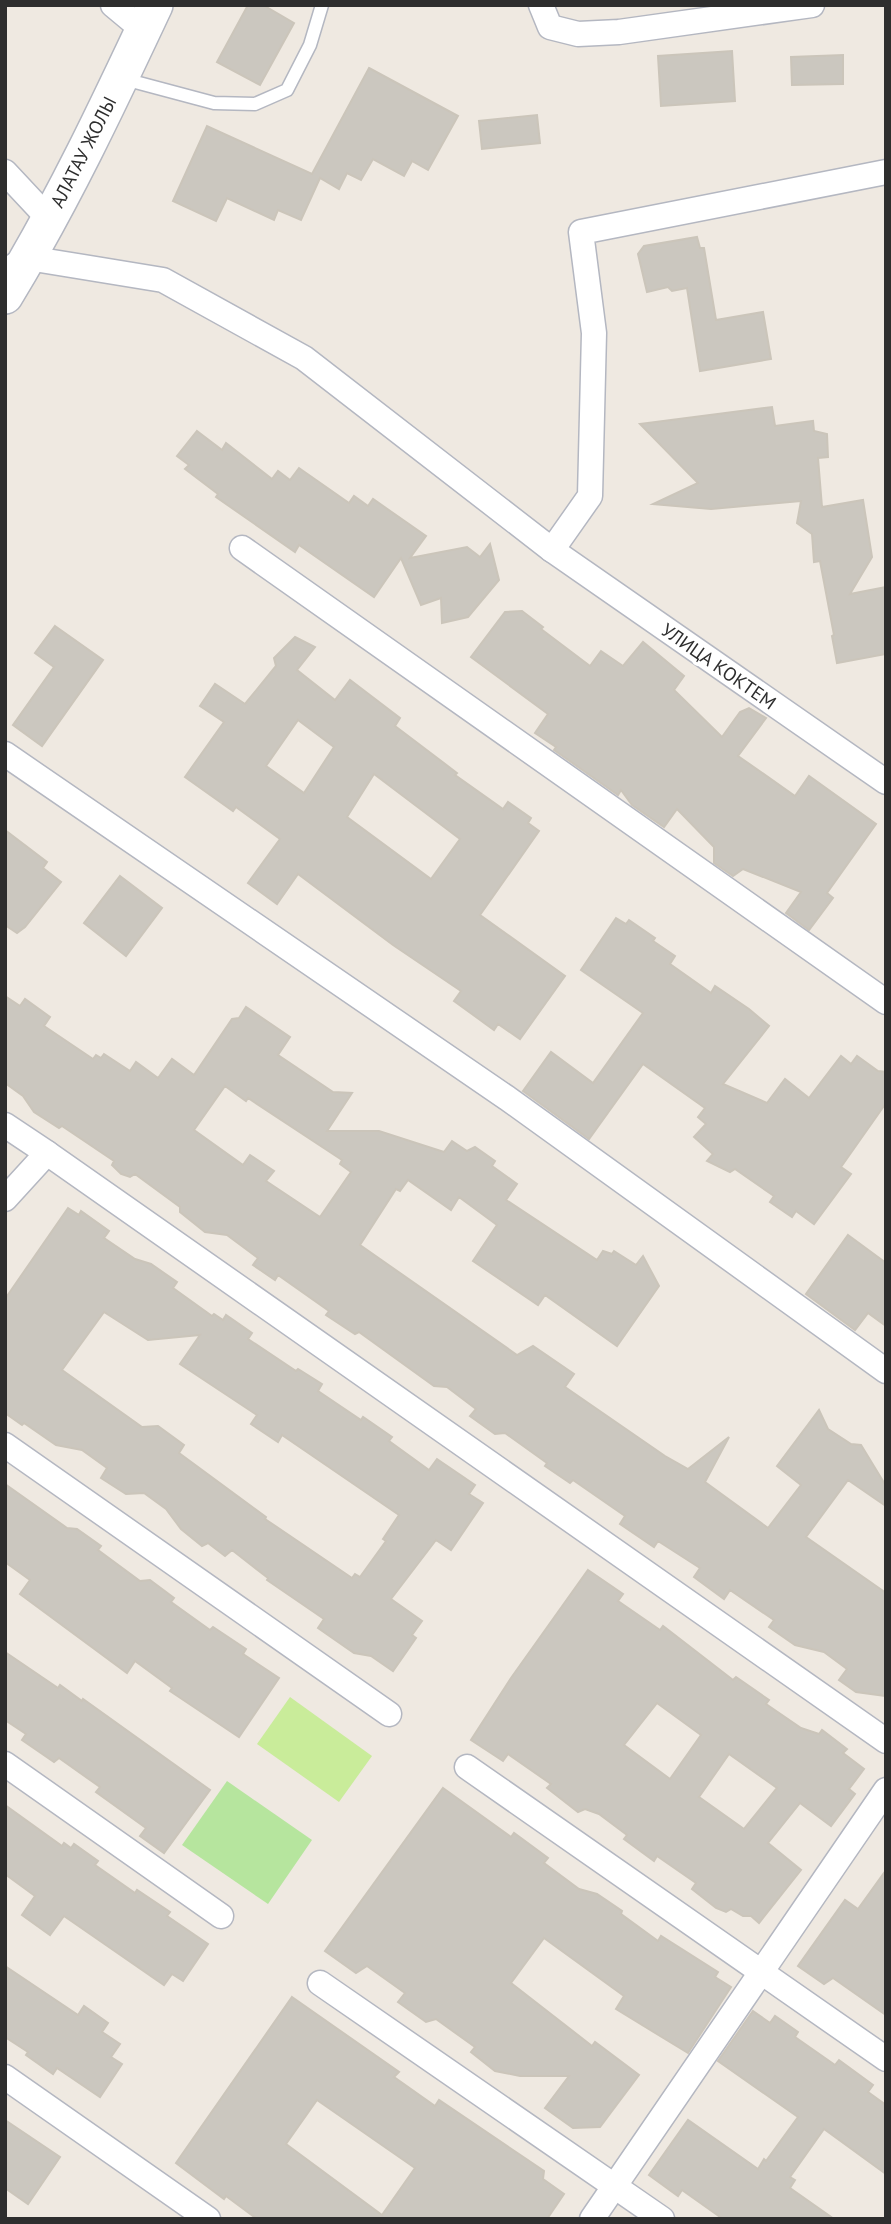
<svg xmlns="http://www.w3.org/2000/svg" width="891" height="2224" font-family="'PT Sans',sans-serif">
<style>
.green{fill:#b6e59e}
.pitch{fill:#c9ec9a}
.building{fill:#cbc7bf;stroke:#cbc5ba;stroke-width:2;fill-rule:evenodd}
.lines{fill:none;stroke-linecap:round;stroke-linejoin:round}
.service-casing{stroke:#b4b7c1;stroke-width:15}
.minor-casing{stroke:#b4b7c1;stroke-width:27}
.secondary-casing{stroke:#b4b7c1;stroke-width:38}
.service{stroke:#fff;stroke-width:12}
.minor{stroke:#fff;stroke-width:24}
.secondary{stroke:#fff;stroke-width:35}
.labels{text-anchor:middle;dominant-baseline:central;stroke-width:7;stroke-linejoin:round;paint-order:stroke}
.street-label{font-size:19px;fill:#2e2e2e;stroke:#fff}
</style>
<rect width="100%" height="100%" fill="#efe9e1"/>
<path class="green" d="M227,1781l85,59 -44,64 -86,-59z"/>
<path class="pitch" d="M290,1697l82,59 -33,46 -82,-58z"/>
<g class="building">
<path d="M248,5h15l31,18 -34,62 -43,-23z"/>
<path d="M732,51l3,50 -74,5 -3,-50z"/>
<path d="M843,55v29l-51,1 -1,-28z"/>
<path d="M369,68l89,48 -30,54 -16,-9 -8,15 -31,-17 -12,21 -14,-7 -8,16 -19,-11 -19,42 -23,-10 -4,10 -47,-22 -11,23 -43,-20 34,-75 105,48z"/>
<path d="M537,115l3,28 -58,6 -3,-28z"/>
<path d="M697,237l3,11h4l12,72 47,-8 8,47 -71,12 -13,-83 -15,3 -4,-4 -21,5 -9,-38 6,-8z"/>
<path d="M772,407l3,19 38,-5 1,10 13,3 1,23 -10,1 4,49 41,-7 9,57 -22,37 36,-7v67l-49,9 -5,-27 2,-1 -14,-74 -6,1 -2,-28 -15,-11 4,-22 -90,8 -58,-5 45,-21 -58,-59z"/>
<path d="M197,431l25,19 4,-7 46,36 6,-8 12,9 9,-12 50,35 5,-7 14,10 5,-7 53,37 -16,22 57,-11 13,10 10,-13 9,36 -31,37 -26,6 -1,-25 -20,7 -20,-47 -27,39 -75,-52 -4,7 -79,-55 2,-3 -33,-25 4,-4 -12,-9z"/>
<path d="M522,611l21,16 -2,2 49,37 11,-15 22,15 20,-24 41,34 -10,14 48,47 18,-25 9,-4 17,10 -28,38 57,40 14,-20 67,48 -49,69 6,5 -24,32 -23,-17 15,-21 -58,-23 -10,7 -19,-13v-16l-37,-38 -13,18 -32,-22 -11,-15 -3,5 -64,-45 2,-3 -21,-14 13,-19 -77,-57 34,-45z"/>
<path d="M55,626l48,34 -61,86 -29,-21 41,-58 -19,-14z"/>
<path d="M295,637l20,10 -18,23 38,30 15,-20 50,38 -5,8 62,47 -2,2 48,34 5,-7 23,16 -3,5 11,8 -59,84 85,61 -45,63 -22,-15 -4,6 -40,-29 7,-10 -68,-46 -95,-71 -21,30 -29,-21 32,-44 -44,-32 -3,4 -48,-34 39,-55 -24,-16 15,-22 30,20 31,-38 -2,-8zM298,720l36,27 -30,46 -38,-27zM374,774l86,65 -29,40 -84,-62z"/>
<path d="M5,830l42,32 -4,6 18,14 -36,45 -8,6 -12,-8z"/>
<path d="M120,876l42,32 -36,48 -42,-33z"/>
<path d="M616,918l10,6 3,-4 26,18 -2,3 22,15 -5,8 41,29 4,-7 34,23 20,17 -46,58 44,19 18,-24 24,19 32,-42 10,8 6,-8 21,15 8,1v31l-45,64 10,7 -37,50 -18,-13 -4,6 -22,-15 4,-6 -39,-27 -5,3 -23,-11 6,-7 -19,-17 12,-13 -8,-7 7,-9 -62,-44 -54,75 -66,-48 28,-39 42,31 50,-70 -62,-43z"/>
<path d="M5,996l15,10 5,-7 25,18 -6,9 49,33 3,-4 5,3 3,-4 26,17 6,-9 22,16 14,-19 22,16 38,-56 7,-1 7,-11 44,30 -12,18 55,37 19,1 -25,38h52l65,21 8,-11 15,10 8,-4 20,14 -3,5 25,18 -11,16 91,60 6,-9 9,3 2,-3 22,14 7,-9 16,30 -42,60 -72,-51 -7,10 -65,-44 24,-36 -38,-28 -8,13 -43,-30 -8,11 -4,-2 -36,56 157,110 16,-9 41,28 -9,13 100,69 23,13 41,-32 -24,45 63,46 33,-43 -24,-19 42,-56 9,19 23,15 10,1 25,41v20l-38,-26 -42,57 80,56v103l-30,-4 -17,-12 8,-11 -23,-17 -29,-7 -26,-18 5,-7 -44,-30 -6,9 -30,-22 6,-9 -42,-27 -4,6 -34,-23 5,-8 -52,-36 -3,3 -25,-17 2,-3 -42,-30 -10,1 -25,-18 6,-7 -29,-22 -13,-1 -75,-54 -4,2 -29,-19 3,-4 -51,-36 -3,5 -22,-15 5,-7 -31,-23 -22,-3 -25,-20v-5l-45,-33 -5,3 -9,-3 -9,-9 2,-4 -52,-35 -3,2 -25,-16 -11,-16 -18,-13zM225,1086l21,15 2,-3 94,62 -2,4 11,8 -31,45 -54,-36 8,-10 -24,-16 -7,10 -49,-35z"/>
<path d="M68,1208l11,7 2,-4 28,20 -5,7 31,21 16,5 26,18 -4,6 39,28 2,-2 9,6 3,-5 26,18 -4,6 48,32 2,-2 24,15 -4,7 43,29 2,-3 29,20 -3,4 40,29 8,-11 38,26 -6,9 14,9 -32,47 -15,-10 -45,59 31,22 -10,14 4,3 -23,33 -22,-15 -17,-3 -36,-25 6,-9 -57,-39 1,-2 -36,-28 -7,6 -17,-13 -6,3 -21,-17 -15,-20 -22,-16 -18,1 -25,-16 6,-10 -25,-18 -26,-5 -32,-22 -2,2 -17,-12v-114zM104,1312l44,28 52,-5 -20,29 77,51 -6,9 27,18 4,-7 117,80 -16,24 3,2 -26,36 -5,-3 -3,4 -87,-59 1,-2 -87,-64 5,-8 -26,-19 -16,1 -80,-57z"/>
<path d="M848,1235l38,28v63l-18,-13 -13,17 -49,-36z"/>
<path d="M5,1484l62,44 10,1 24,17 -3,4 42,31 10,-1 24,18 -3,4 39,28 3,-3 33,22 -3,5 36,24 -40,59 -69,-46 2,-3 -37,-27 -8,12 -107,-79 10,-14 -25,-18z"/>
<path d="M588,1570l35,24 -5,7 42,29 3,-4 70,54 3,-3 33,23 -3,4 35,24 18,6 3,-4 25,19 -4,4 21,16 -15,20 6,5 -24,32 -31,-23 -32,40 33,27 -42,53 -8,-7h-8l-12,-7 -5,3 -10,-4 -24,-19 4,-6 -39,-27 -3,5 -30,-22 3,-4 -28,-21 -14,-5 -7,3 -31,-24 4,-4 -43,-30 -5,7 -32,-21 40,-62zM657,1703l44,32 -31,44 -46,-34zM729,1754l48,34 -33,41 -45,-32z"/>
<path d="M5,1652l53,36 2,-3 22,16 1,-2 127,91 -46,63 -24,-17 6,-8 -50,-36 4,-5 -41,-29 -5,4 -32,-22 4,-6 -21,-14z"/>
<path d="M443,1788l68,49 3,-4 34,25 -4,5 35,26 18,5 25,17 -1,3 37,27 3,-5 57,36 -3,5 16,10 -43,66 -72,-44 8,-13 -80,-58 -33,45 81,63 3,-4 44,33 -39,52 -27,1 -28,-20 24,-32h-49l-25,-5 -24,-19 4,-5 -39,-28 -10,3 -28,-20 7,-9 -38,-27 -11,7 -31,-22z"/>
<path d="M5,1805l57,41 2,-3 7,5 3,-4 24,17 -3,4 40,28 2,-3 33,22 -3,4 41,28 -25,37 -11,-7 -8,11 -100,-69 -14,19 -28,-20 13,-19 -30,-22z"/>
<path d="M886,1870v145l-53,-37 -9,6 -26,-18 47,-66 13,9z"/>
<path d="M5,1966l73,49 6,-9 24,17 -6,9 18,12 -9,13 11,7 -22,33 -43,-29 -4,6 -27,-19 2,-3 -23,-15z"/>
<path d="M292,1997l107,75 -5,5 41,29 4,-6 105,71 -1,8 21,15 -17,25h-290l-31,-23 -2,3 -48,-36zM317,2100l98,68 -33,47 -96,-71z"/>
<path d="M753,2011l17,12 5,-7 23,16 -3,5 40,28 4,-5 34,25 -5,7 18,13v69l-62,-45 -34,48 5,3 -5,8 44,31h-111l-41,-29 -4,6 -29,-21 39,-55 70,49 6,-10 2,2 32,-44 -80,-56z"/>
<path d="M5,2120l55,37 -32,47 -23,-16z"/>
</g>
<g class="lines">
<defs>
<path id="service" d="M124,79l90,24 41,1 32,-14 23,-45 12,-40"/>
<g id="minor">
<path d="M113,5l30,25"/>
<path d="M541,5l9,22 28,7 41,-2 193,-27"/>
<path d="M5,172l44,47"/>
<path d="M15,265l13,-7 135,22 141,78 248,192 38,-54 4,-163 -13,-101 305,-60"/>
<path d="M242,548l644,454"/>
<path d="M552,550l334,232"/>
<path d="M5,754l502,344 379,273"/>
<path d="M5,1125l42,28 -42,46"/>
<path d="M47,1153l839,588"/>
<path d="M5,1445l384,269"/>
<path d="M5,1764l216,152"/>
<path d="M467,1767l419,292"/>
<path d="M320,1983l342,236"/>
<path d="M5,2077l203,142"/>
<path d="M592,2219l294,-429"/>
</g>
<path id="secondary" d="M5,296c57,-93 104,-193 150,-291"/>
</defs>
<use href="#service" class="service-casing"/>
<use href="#minor" class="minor-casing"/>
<use href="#secondary" class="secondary-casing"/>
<use href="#service" class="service"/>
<use href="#minor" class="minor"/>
<use href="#secondary" class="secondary"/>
</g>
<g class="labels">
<g class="street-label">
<text transform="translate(83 152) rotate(-63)">АЛАТАУ ЖОЛЫ</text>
<text transform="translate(719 666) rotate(35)">УЛИЦА КОКТЕМ</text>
</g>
</g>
<rect width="891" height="2224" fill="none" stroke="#2e2e2e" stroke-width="14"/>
</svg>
